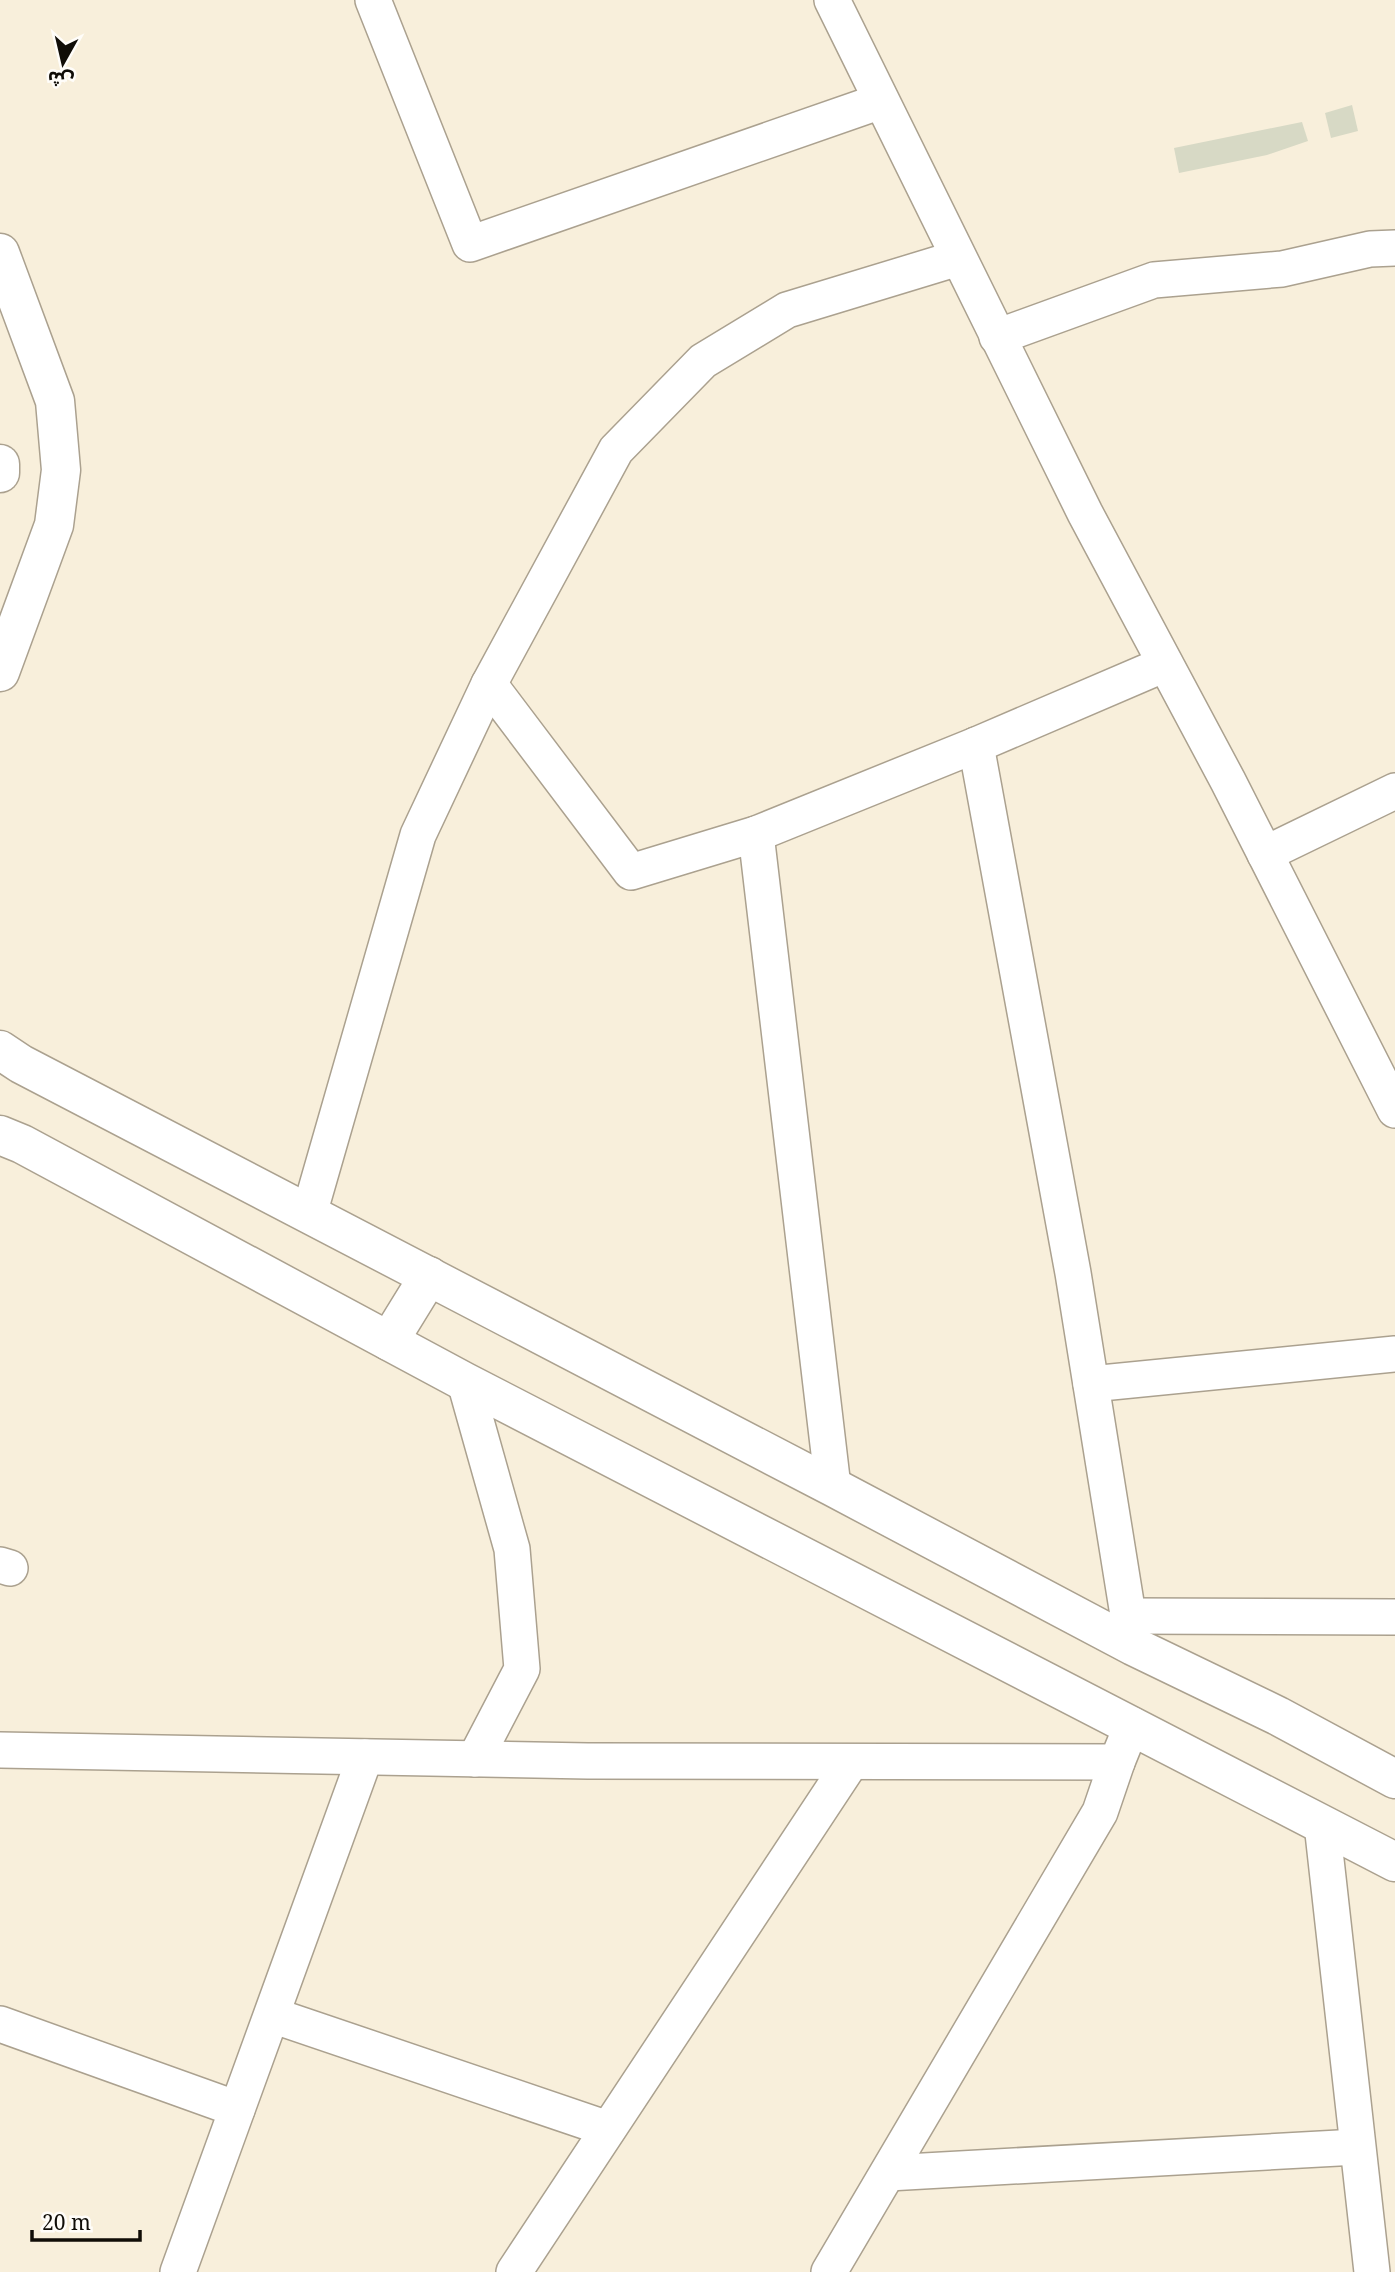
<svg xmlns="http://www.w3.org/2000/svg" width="1395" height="2272" font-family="'Noto Serif','Noto Sans Arabic',serif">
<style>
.building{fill:#d7d9c5}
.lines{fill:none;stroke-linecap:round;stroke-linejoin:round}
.street-casing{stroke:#aba18f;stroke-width:38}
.secondary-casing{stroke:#aba18f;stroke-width:41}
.street{stroke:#fff;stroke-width:35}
.secondary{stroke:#fff;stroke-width:38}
</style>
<rect width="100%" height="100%" fill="#f8efdb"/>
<g class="building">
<path d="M1352,105l6,26 -27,7 -6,-25z"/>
<path d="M1302,122l6,19 -41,14 -88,18 -5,-25z"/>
</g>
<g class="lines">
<defs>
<g id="street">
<path d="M373,0l97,244 411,-143"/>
<path d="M832,0l253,513 143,268 167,329"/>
<path d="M997,337l157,-57 128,-11 88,-20 25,-1"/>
<path d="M489,684l142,188 125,-38 220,-89 189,-81"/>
<path d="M976,745l97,528 60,373"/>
<path d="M756,834l77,653"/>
<path d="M1265,854l130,-63"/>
<path d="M309,1214l109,-379 71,-151 127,-234 87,-89 84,-51 171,-52"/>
<path d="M465,1382l47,167 10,120 -47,90"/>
<path d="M1091,1384l304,-30"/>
<path d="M0,1565l10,3"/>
<path d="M1128,1616l267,1"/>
<path d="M0,1750l588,11 529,1 15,-37"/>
<path d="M1322,1824l50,448"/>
<path d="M272,2015l336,114"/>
<path d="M0,2024l237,85"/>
<path d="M888,2173l469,-26"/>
<path d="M178,2272l187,-515"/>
<path d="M514,2272l337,-510"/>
<path d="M829,2272l271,-460 17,-50"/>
</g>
<g id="secondary">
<path d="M0,253l55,148 6,69 -7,55 -54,147"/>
<path d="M0,464v9"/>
<path d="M0,1050l21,14 812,423 300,159 145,70 117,63"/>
<path d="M0,1135l22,9 443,238 930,480"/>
<path d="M389,1341l40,-65"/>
</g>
</defs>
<use href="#street" class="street-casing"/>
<use href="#secondary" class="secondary-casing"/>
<use href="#street" class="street"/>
<use href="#secondary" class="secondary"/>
</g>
<g transform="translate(63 63) rotate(188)" stroke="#fffdf9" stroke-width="5" paint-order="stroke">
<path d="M0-5L12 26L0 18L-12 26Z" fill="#100d07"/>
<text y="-10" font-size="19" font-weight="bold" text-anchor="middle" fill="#100d07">ش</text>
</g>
<path d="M32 2230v10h108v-10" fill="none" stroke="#100d07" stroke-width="3.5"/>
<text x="42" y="2230" font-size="21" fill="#100d07" stroke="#fffdf9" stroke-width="5" paint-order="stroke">20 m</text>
</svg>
